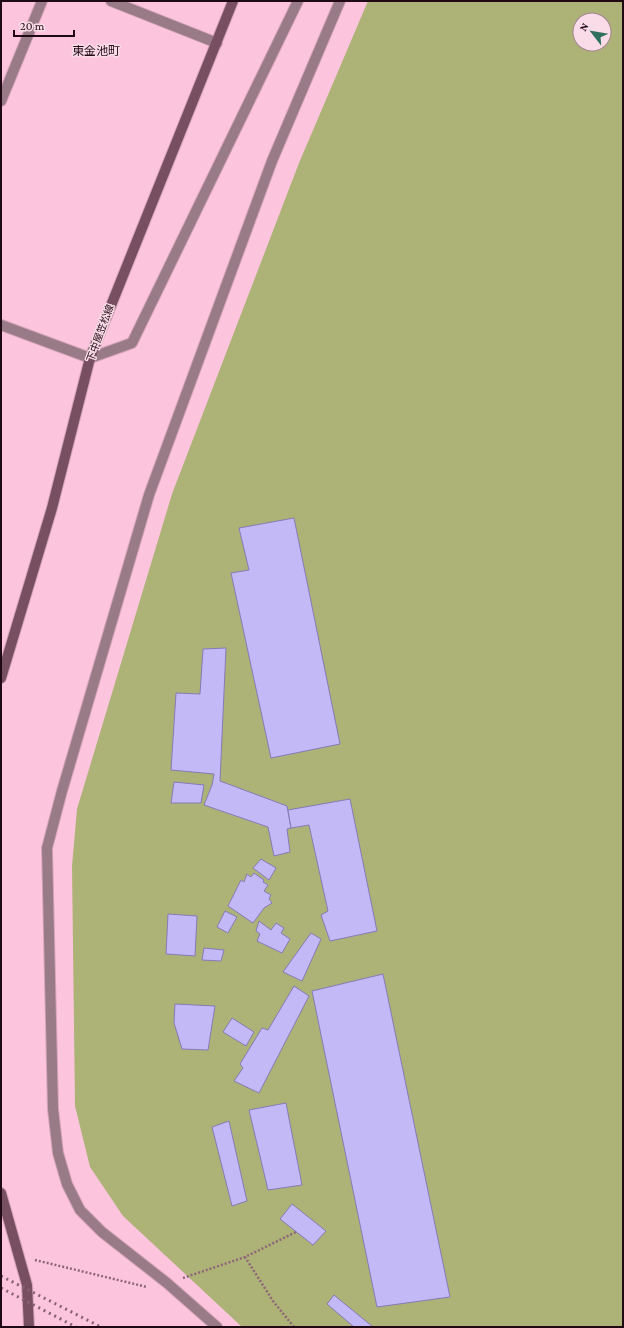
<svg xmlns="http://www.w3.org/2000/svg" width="624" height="1328" font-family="'Crimson Pro','Noto Sans JP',serif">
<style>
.green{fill:#adb277;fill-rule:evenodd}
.building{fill:#c3b9f7;stroke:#867bb6}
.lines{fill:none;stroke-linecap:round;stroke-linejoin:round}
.minor-casing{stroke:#d5a3b9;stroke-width:12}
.tertiary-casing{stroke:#d5a3b9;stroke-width:12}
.secondary-casing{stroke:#d5a3b9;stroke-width:12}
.path{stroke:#8e6678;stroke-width:2.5;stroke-dasharray:2 2;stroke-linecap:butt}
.minor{stroke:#987b87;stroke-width:10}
.tertiary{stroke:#987b87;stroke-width:10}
.secondary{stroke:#784f61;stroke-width:10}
.rail{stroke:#886173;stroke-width:3;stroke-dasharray:2 4;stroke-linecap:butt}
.labels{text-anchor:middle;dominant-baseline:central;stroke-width:3;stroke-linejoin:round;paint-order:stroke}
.street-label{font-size:10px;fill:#200814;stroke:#f9dce7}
.quarter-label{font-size:12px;fill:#200814;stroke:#f9dce7}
</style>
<rect width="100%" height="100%" fill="#fdc5dd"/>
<path class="green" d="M368,1h255v1326h-381l-119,-111 -33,-49 -15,-61 -3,-240 5,-57 95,-315 127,-331zM580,20h24v24h-24z"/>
<g class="building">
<path d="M294,518l46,226 -69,14 -40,-185 18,-3 -10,-42z"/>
<path d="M226,648l-6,133 67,25 4,22 -4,1 3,23 -16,4 -6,-29 -64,-22 8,-20 2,-11 -43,-4 5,-77 24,1 3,-45z"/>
<path d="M174,782l30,3 -3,18h-30z"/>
<path d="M350,799l27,132 -47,10 -9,-26 7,-4 -19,-86 -18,3 -3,-18z"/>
<path d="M261,859l15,9 -7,12 -16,-12z"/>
<path d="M254,873l10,7 -1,2 5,3 -4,6 7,4 -2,4 3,4 -8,5 -11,15 -25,-17 13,-26 3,2 3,-8 4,3z"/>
<path d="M225,911l12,6 -9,16 -11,-6z"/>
<path d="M168,914l29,2 -2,40 -29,-2z"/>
<path d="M259,921l12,9 5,-7 8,5 -3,5 9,6 -8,14 -25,-12 3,-7 -4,-3z"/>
<path d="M311,933l10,6 -19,42 -19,-9z"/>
<path d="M204,948l20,2 -3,11 -19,-1z"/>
<path d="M383,974l67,323 -73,10 -65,-316z"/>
<path d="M294,986l15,10 -50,97 -25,-12 9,-13 -3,-4 22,-36 6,2z"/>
<path d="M175,1004l40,2 -7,44 -26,-1 -8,-26z"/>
<path d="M232,1018l22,14 -8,14 -23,-14z"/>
<path d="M286,1103l16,82 -34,5 -19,-80z"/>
<path d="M229,1121l18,80 -15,5 -20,-79z"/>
<path d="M292,1204l34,27 -13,14 -33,-26z"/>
<path d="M334,1295l39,32h-19l-27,-23z"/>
</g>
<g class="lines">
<defs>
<g id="minor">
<path d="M111,1l106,42"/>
<path d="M1,101l41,-100"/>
<path d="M1,325l89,33 42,-15 166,-342"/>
</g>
<path id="tertiary" d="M217,1327l-50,-44 -65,-51 -22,-22 -13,-26 -9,-31 -5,-44 -6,-261 15,-57 87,-296 123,-334 68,-160"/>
<g id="secondary">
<path d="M1,678l51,-170 38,-150 143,-357"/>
<path d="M1,1193l26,92 2,42"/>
</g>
</defs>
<use href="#minor" class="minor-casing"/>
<use href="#tertiary" class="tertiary-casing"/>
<use href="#secondary" class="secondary-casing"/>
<g class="path">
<path d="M35,1260l112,27"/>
<path d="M183,1278l62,-21"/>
<path d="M294,1327l-21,-26 -28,-44 51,-25"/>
</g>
<use href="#minor" class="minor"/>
<use href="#tertiary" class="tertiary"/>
<use href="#secondary" class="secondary"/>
<g class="rail">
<path d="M1,1276l100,51"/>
<path d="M1,1288l75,39"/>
</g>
</g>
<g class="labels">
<g class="street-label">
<text transform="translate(100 333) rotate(-70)">下中屋笠松線</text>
</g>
<g class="quarter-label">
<text x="96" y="51">東金池町</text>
</g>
</g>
<rect width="624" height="1328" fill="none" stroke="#200814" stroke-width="4"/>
<g transform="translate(592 32) rotate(301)"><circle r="19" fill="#f9dce7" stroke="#a28793"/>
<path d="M0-3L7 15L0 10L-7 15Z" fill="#2f6f5d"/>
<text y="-6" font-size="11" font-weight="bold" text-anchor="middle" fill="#200814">N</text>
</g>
<path d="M14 30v6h60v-6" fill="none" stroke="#200814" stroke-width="2"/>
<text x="20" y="30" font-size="12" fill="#200814" stroke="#f9dce7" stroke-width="3" paint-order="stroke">20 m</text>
</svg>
